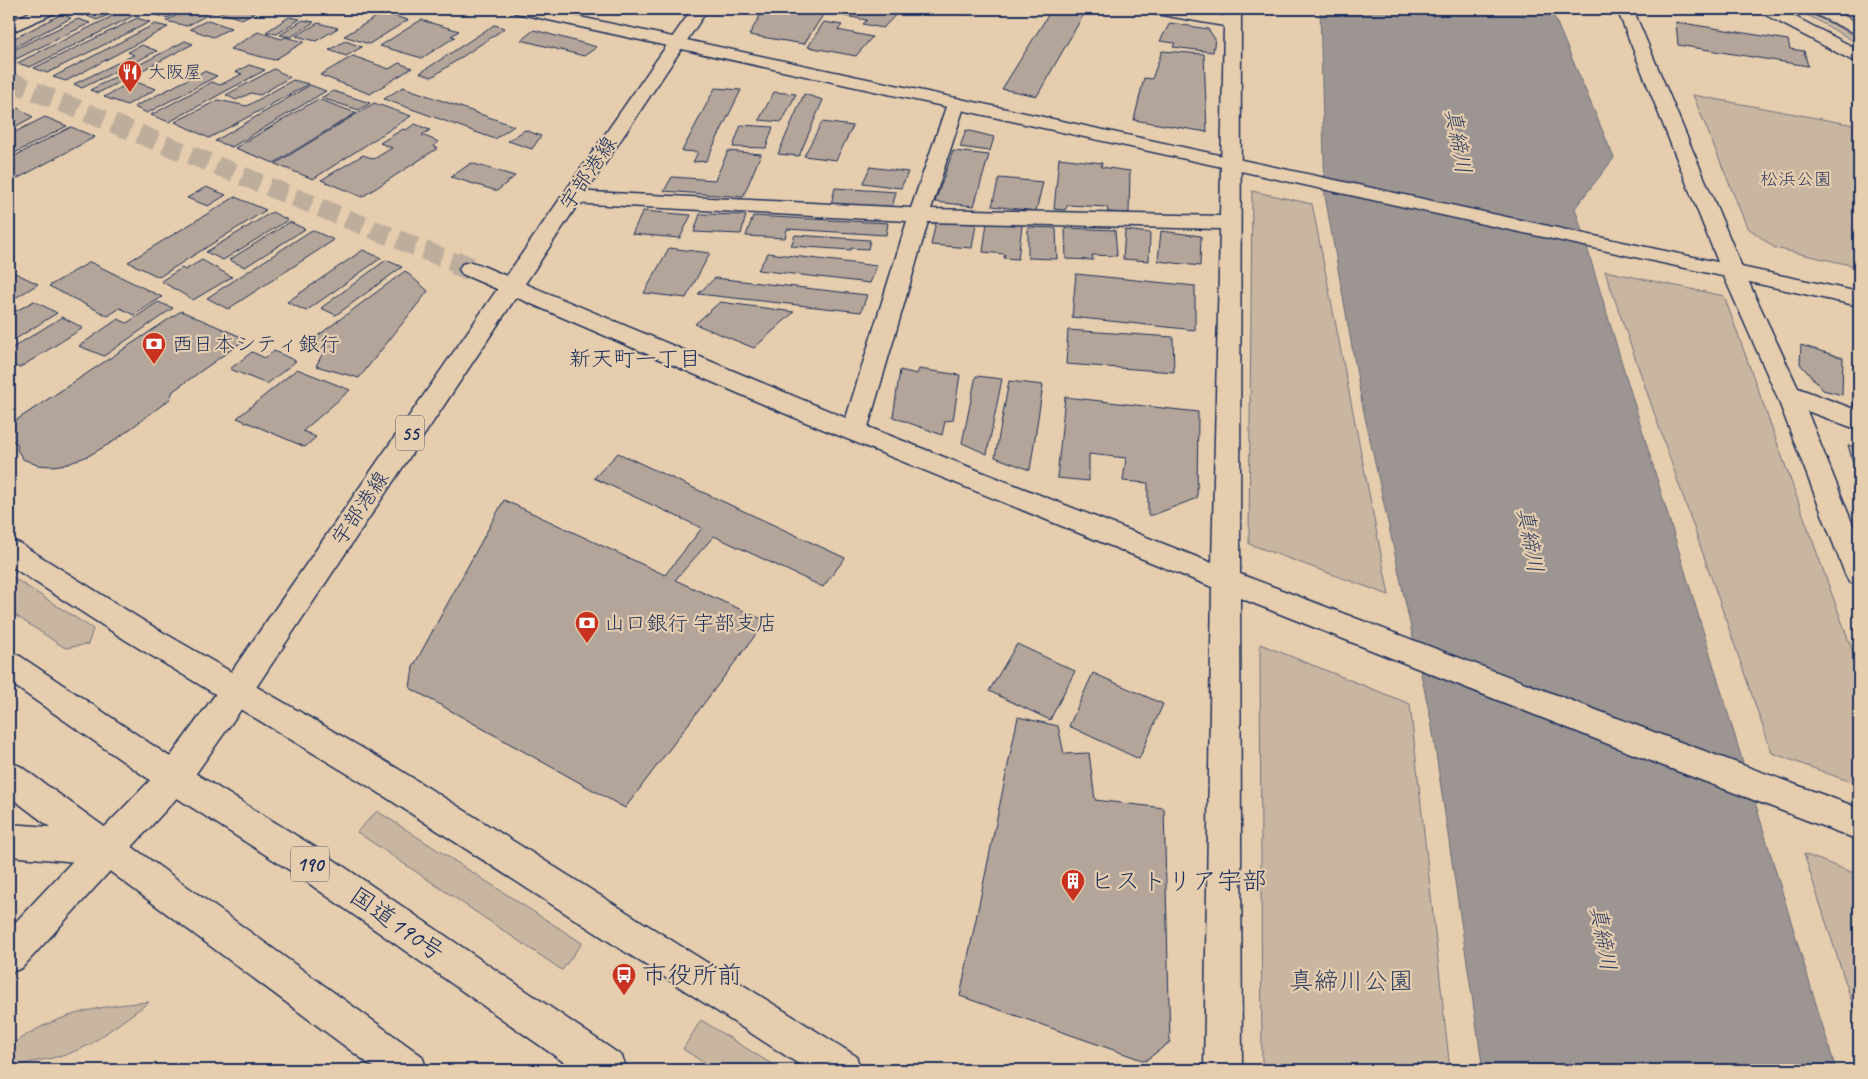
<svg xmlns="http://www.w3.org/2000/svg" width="1868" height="1079" font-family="Caveat,'Klee One',sans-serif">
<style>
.green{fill:#c8b6a1;stroke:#727280}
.water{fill:#9d9591;stroke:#696c7d}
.building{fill:#b3a599;stroke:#1b2f5e}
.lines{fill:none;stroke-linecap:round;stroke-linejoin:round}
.street-tunnel-far1{stroke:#bdad9d;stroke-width:19;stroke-dasharray:19 9;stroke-linecap:butt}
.street-tunnel{stroke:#bdad9d;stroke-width:25;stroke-dasharray:25 12;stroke-linecap:butt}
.street-casing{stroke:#1b2f5e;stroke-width:3}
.secondary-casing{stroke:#1b2f5e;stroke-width:3}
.primary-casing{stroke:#1b2f5e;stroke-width:3}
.highway-casing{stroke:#1b2f5e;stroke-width:3}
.street{fill:#e5cdad;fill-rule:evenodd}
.secondary{fill:#e5cdad;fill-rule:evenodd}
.primary{fill:#e5cdad;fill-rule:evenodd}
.highway{fill:#e5cdad;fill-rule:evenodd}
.labels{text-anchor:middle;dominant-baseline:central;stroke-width:4.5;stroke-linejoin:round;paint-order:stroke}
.far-poi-label{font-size:18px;fill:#1b2f5e;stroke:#e5cdad;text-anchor:start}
.far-park-label{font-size:18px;fill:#2c3c65;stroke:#e5cdad}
.shield{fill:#e5cdad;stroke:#585e76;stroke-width:1}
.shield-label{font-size:20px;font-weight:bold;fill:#1b2f5e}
.street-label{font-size:21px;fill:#1b2f5e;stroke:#e5cdad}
.poi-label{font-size:21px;fill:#1b2f5e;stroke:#e5cdad;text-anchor:start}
.water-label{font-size:22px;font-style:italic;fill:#2e3e66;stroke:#e5cdad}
.neighbourhood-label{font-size:22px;fill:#1b2f5e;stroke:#e5cdad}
.near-poi-label{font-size:25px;fill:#1b2f5e;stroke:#e5cdad;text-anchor:start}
.near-street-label{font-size:25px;fill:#1b2f5e;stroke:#e5cdad}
.near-park-label{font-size:25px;fill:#2c3c65;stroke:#e5cdad}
</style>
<rect width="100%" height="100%" fill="#e5cdad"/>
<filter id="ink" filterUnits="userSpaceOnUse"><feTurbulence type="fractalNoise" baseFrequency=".02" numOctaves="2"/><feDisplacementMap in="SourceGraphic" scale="10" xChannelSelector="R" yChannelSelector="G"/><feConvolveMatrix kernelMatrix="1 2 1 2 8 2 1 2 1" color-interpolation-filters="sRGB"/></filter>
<g filter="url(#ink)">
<g class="green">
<path d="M1797,9h6l56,29v6z"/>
<path d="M1693,95l166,31v141l-84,-19 -28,-21z"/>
<path d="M1252,191l60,13 77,391 -140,-51z"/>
<path d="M1605,271l119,25 135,373v116l-87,-32z"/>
<path d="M9,575l84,54 -5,15 -23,4 -56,-37z"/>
<path d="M1260,644l150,60 40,366h-188z"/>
<path d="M377,811l205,132 -20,27 -205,-138z"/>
<path d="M1804,854l55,21v149z"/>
<path d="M149,1002l-58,42 -25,11 -57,12v-21c44,-31 87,-40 140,-44z"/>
<path d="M701,1020l80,50h-66l-32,-21z"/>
</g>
<path class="water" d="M1320,9h231l63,149 -39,50 261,862h-353l-52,-350 -69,-317 -37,-207z"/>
<g class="building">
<path d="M74,9h21l-12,7 -15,-4z"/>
<path d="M103,9l12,3 -18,8 -10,-4z"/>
<path d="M158,9h13l9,2 -12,7 -19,-5z"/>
<path d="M189,9h29l-31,17 -21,-5z"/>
<path d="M225,9h35l-18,10 -24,-7z"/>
<path d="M764,9h13l48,3 -21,32 -55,-9z"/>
<path d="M845,9h56l-18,19 -20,-4 4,-4 -28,-5z"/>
<path d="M937,9h38l-6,6z"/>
<path d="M1052,9l33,3 -48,84 -35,-7z"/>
<path d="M121,12l12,4 -103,51 -13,-4z"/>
<path d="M383,13l25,7 -39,24 -25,-8z"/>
<path d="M62,14l9,4 -62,32v-9z"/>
<path d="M289,17l11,2 -23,15 -11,-2z"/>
<path d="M137,18l13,4 -103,51 -13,-5z"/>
<path d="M78,19l12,4 -76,37 -5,-2v-6z"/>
<path d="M208,20l23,8 -18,9 -23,-8z"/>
<path d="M303,20l11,2 -23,15 -11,-2z"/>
<path d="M421,20l38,11 -8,5 4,1 -33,21 -42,-12z"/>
<path d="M824,22l18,3 -4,5 34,7 -16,19 -48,-9z"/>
<path d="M1676,22l112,18 2,9 14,2 4,15 -130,-21z"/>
<path d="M318,23l20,5 -22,13 -20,-5z"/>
<path d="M1170,23l38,6 7,10 -2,13 -40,-5 2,-4 -15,-2z"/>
<path d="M155,24l13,3 -102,54 -13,-4z"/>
<path d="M494,25l11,3 -73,49 -12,-4z"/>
<path d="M534,30l63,17 -13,9 -63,-16z"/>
<path d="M258,32l24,7 3,-2 19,5 -30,18 -44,-11z"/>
<path d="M185,41l8,3 -95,49 -8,-3z"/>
<path d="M345,41l17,6 -16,9 -17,-6z"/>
<path d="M142,45l15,6 -75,37 -8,-4 60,-29 -6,-3z"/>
<path d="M1162,51l42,3 3,78 -73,-12 10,-42 8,1z"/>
<path d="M353,56l36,13 10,-6 13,5 -42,26 -50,-19z"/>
<path d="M249,65l16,5 -96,52 -18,-7 61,-33 8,3 22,-11 -6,-2z"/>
<path d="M274,69l16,8 -30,18 -9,-2 -15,7 -10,-5z"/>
<path d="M204,71l13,5 -70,37 -13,-6z"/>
<path d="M293,80l16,4 -100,54 -34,-16 43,-22 29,6z"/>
<path d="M133,81l23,8 -29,16 -23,-8z"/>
<path d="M310,85l16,6 -94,56 -17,-6z"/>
<path d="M403,87l111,39 -19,13 -111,-40z"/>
<path d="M715,88l26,2 -35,71 -13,1 5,-10 -16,-1z"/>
<path d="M333,91l37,12 -11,7 -38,-12z"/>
<path d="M774,92l22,2 -14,28 -23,-2z"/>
<path d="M804,94l19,6 -24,56 -21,-2z"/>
<path d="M318,99l38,14 -82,50 -39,-15z"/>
<path d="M374,103l37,13 -98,63 -38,-15z"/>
<path d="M16,107l17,10 -24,13v-19z"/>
<path d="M45,117l22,9 -58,30v-21z"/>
<path d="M822,122l31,4 -17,34 -32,-4z"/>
<path d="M415,124l15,6 -8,5 17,7 -6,4 5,2 -76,49 -41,-17 42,-25 11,4 18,-11 -12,-5 23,-14 3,1z"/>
<path d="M741,125l32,2 -7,21 -33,-1z"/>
<path d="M71,127l24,10 -86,46v-24z"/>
<path d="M525,130l16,6 -9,13 -24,-8z"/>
<path d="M966,130l28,7 -4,14 -30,-4z"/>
<path d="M728,151l33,3 -18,43 -79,-6 8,-14 43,3z"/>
<path d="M953,151l36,4 -15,51 -39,-4z"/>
<path d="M1059,158l43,5 -1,4 29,4 -1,42 -21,-1 -1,-5 -39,-2 -3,5 -11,-1z"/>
<path d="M471,163l44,13 -18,15 -46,-14z"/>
<path d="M870,167l38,5 -7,16 -38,-5z"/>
<path d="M999,178l44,4 -7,29 -44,-5z"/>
<path d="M206,187l20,8 -18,11 -21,-8z"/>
<path d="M835,188l61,4 -4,16 -61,-4z"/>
<path d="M235,197l31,13 -107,67 -31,-15z"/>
<path d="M643,211l48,4 -11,23 -48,-4z"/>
<path d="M272,212l16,8 -65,40 -17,-8z"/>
<path d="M700,214l46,1 -5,19 -47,-2z"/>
<path d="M753,216l135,7 -2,12 -99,-6 -2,9 -39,-2z"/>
<path d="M936,221l40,3 -4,24 -41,-3z"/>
<path d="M290,222l15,7 -60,38 -16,-7z"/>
<path d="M987,222l35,3 -4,34 -14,-1 1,-4 -22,-2z"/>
<path d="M1028,227l28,1 1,31 -29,-1z"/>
<path d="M1065,228l50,2 2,26 -25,-1 1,5 -27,-1z"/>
<path d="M312,230l22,10 -106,69 -21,-11z"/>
<path d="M1125,230l25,3 -1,28 -26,-2z"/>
<path d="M1161,231l40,5 -1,30 -42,-5z"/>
<path d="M795,235l75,5 -2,9 -17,-1v2l-60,-4z"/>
<path d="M669,248l41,5 -24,45 -42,-5z"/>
<path d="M363,250l18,8 -75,53 -19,-9z"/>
<path d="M768,253l109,13 -7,17 -112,-13z"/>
<path d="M202,260l30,17 -39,23 -32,-19 21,-13 3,2z"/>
<path d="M386,260l16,7 -66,48 -15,-7z"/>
<path d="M90,262l72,35 -28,18 -14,-7 -12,8 -59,-30z"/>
<path d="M405,271l23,20 -69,87 -43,-12 7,-13 -19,-7z"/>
<path d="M13,272l25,12 -29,18v-28z"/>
<path d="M1076,274l119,12v44l-123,-13z"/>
<path d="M715,278l152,17 -6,17 -163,-18z"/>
<path d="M34,301l23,12 -48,30v-28z"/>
<path d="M158,302l15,6 -69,48 -25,-10 39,-27 9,4z"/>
<path d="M720,302l74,10 -40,36 -59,-24z"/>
<path d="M181,311l65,28 -73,52 -3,8 -56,42 -24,14 -22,9 -16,2 -15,-1 -14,-6 -6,-9 1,-6 -9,-5v-14z"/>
<path d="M62,317l21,11 -64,40 -10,-6v-12z"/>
<path d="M1068,330l105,7 1,35 -108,-8z"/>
<path d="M1801,345l42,13 -1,37 -19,-5 -23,-26z"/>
<path d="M274,351l22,10 -29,23 -37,-15 22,-17 13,6z"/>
<path d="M297,369l53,21 -47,41 13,6 -11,10 -68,-29z"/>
<path d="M919,369l41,6 -7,45 -8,1 -3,14 -49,-18 7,-47 17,4z"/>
<path d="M1859,371v39l-6,-2z"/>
<path d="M976,376l26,3 -15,75 -25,-11z"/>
<path d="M1009,381l34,4 -13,85 -35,-13z"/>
<path d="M1065,397l133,15 -1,86 -44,17h-5v-32l-25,-2 3,-23 -37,-4v27l-32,-3z"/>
<path d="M1848,445l11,3v21l-5,-2z"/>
<path d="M618,453l227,105 -22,29 -109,-51 -39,44 91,41 -141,187 -215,-120 3,-21 91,-167 161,75 37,-47 -108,-50z"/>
<path d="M1017,644l58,27 -25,49 -61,-29z"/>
<path d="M1093,673l70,31 -24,55 -70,-33z"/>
<path d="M1018,717l40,9 6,28 25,-1 6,47 69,8 6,234 -25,19 -185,-65z"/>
</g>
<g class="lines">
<path class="street-tunnel-far1" d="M9,81l449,183"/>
<path class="street-tunnel" d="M455,263l15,6"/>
<defs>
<g id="street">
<path d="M36,9h21l-2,4 -46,20v-11z"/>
<path d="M1148,9h34l43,7v-7h16l-1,565 432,165 187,69v32l-198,-75 -421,-167 2,472h-38l8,-483 -419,-170 -331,-143 -3,-5 3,-5 8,-2 8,2 368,154 61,-197 -336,-18 -7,-2 -3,-4 3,-4 7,-2 340,17 36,-104 2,-4 7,-2 7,2 2,4 -34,105 289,7 4,-190 -68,-12 -6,-1zM928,222l292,7 -8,334 -344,-136z"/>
<path d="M1617,9h16l111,263 54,116 61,23v19l-52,-19 52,129v45l-10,-3 -4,-8 -69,-180 -54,-122z"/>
</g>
<g id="secondary">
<path d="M513,9h30l1056,228 260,55v14l-1338,-292 -6,-1z"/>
<path d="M1760,9h20l79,41v12l-6,-1 -91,-48z"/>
<path d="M1810,9h20l29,14v12l-47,-22z"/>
<path d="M108,831l12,5 5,12 -5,12 -98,108 -13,5v-44l87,-93z"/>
</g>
<path id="primary" d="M692,9h16l-461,692 -62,88 -65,71 -12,5 -12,-5 -5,-12 5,-12 67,-69 62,-86z"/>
<g id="highway">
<path d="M9,540l10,3 128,80 248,144 461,289 5,14h-53l-435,-281 -246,-148 -118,-76z"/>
<path d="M9,652l11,4 165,111 133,82 304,207 5,14h-52l-281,-197 -131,-84 -154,-107z"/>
<path d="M9,762l11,4 402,290 5,14h-50l-277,-206 -91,-8v-32l41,3 -41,-31z"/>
</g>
</defs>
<use href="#street" class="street-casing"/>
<use href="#secondary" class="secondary-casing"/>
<use href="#primary" class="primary-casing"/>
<use href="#highway" class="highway-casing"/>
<use href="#street" class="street"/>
<use href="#secondary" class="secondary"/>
<use href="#primary" class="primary"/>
<use href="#highway" class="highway"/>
</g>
</g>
<defs>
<symbol id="restaurant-pin" viewBox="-11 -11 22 30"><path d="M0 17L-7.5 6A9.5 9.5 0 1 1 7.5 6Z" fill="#c8321e" stroke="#e5cdad"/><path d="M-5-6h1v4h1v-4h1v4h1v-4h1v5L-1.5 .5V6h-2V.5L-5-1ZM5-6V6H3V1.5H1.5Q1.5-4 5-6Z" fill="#fff"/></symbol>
<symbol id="bank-pin" viewBox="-11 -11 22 30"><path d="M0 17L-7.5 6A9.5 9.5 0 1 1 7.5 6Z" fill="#c8321e" stroke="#e5cdad"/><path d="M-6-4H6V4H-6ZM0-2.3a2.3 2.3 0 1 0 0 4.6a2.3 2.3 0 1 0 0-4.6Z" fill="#fff"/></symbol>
<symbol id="building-pin" viewBox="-11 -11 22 30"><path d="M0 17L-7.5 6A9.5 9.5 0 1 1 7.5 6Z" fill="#c8321e" stroke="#e5cdad"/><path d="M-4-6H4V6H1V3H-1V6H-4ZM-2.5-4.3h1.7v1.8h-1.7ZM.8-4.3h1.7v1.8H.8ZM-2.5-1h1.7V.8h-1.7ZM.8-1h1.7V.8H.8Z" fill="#fff"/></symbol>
<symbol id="bus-pin" viewBox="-11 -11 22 30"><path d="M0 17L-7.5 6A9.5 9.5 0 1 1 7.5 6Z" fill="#c8321e" stroke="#e5cdad"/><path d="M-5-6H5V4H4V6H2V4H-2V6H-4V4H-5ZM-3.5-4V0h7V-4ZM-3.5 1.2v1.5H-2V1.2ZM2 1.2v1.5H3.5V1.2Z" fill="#fff"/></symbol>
</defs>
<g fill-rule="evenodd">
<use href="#restaurant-pin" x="116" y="58" width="28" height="38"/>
<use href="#bank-pin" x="140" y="330" width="28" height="38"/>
<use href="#bank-pin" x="573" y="609" width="28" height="38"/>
<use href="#building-pin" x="1059" y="867" width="28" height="38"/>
<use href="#bus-pin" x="610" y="961" width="28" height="38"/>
</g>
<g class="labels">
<g class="far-poi-label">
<text x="148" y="72">大阪屋</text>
</g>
<g class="far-park-label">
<text x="1796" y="179">松浜公園</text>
</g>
<g class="shield">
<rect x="396" y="415.5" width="28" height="35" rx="4"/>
<rect x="291" y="846.5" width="38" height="35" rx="4"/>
</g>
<g class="shield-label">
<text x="410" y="433">55</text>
<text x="310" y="864">190</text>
</g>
<g class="street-label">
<text transform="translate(588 173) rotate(-56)">宇部港線</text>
<text transform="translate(360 508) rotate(-56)">宇部港線</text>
</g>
<g class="poi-label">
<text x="172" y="344">西日本シティ銀行</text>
<text x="604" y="623">山口銀行 宇部支店</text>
</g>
<g class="water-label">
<text transform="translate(1458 141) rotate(80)">真締川</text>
<text transform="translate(1530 540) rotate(80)">真締川</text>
<text transform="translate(1603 938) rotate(80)">真締川</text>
</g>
<g class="neighbourhood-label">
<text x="635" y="359">新天町一丁目</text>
</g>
<g class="near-poi-label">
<text x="1090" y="881">ヒストリア宇部</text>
<text x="642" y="975">市役所前</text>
</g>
<g class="near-street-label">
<text transform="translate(397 924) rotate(35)">国道190号</text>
</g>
<g class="near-park-label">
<text x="1351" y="981">真締川公園</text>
</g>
</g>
<rect width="1868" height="1079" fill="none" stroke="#e5cdad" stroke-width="30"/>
<rect x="15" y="15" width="1838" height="1049" fill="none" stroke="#1b2f5e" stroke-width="2" filter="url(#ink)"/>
</svg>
